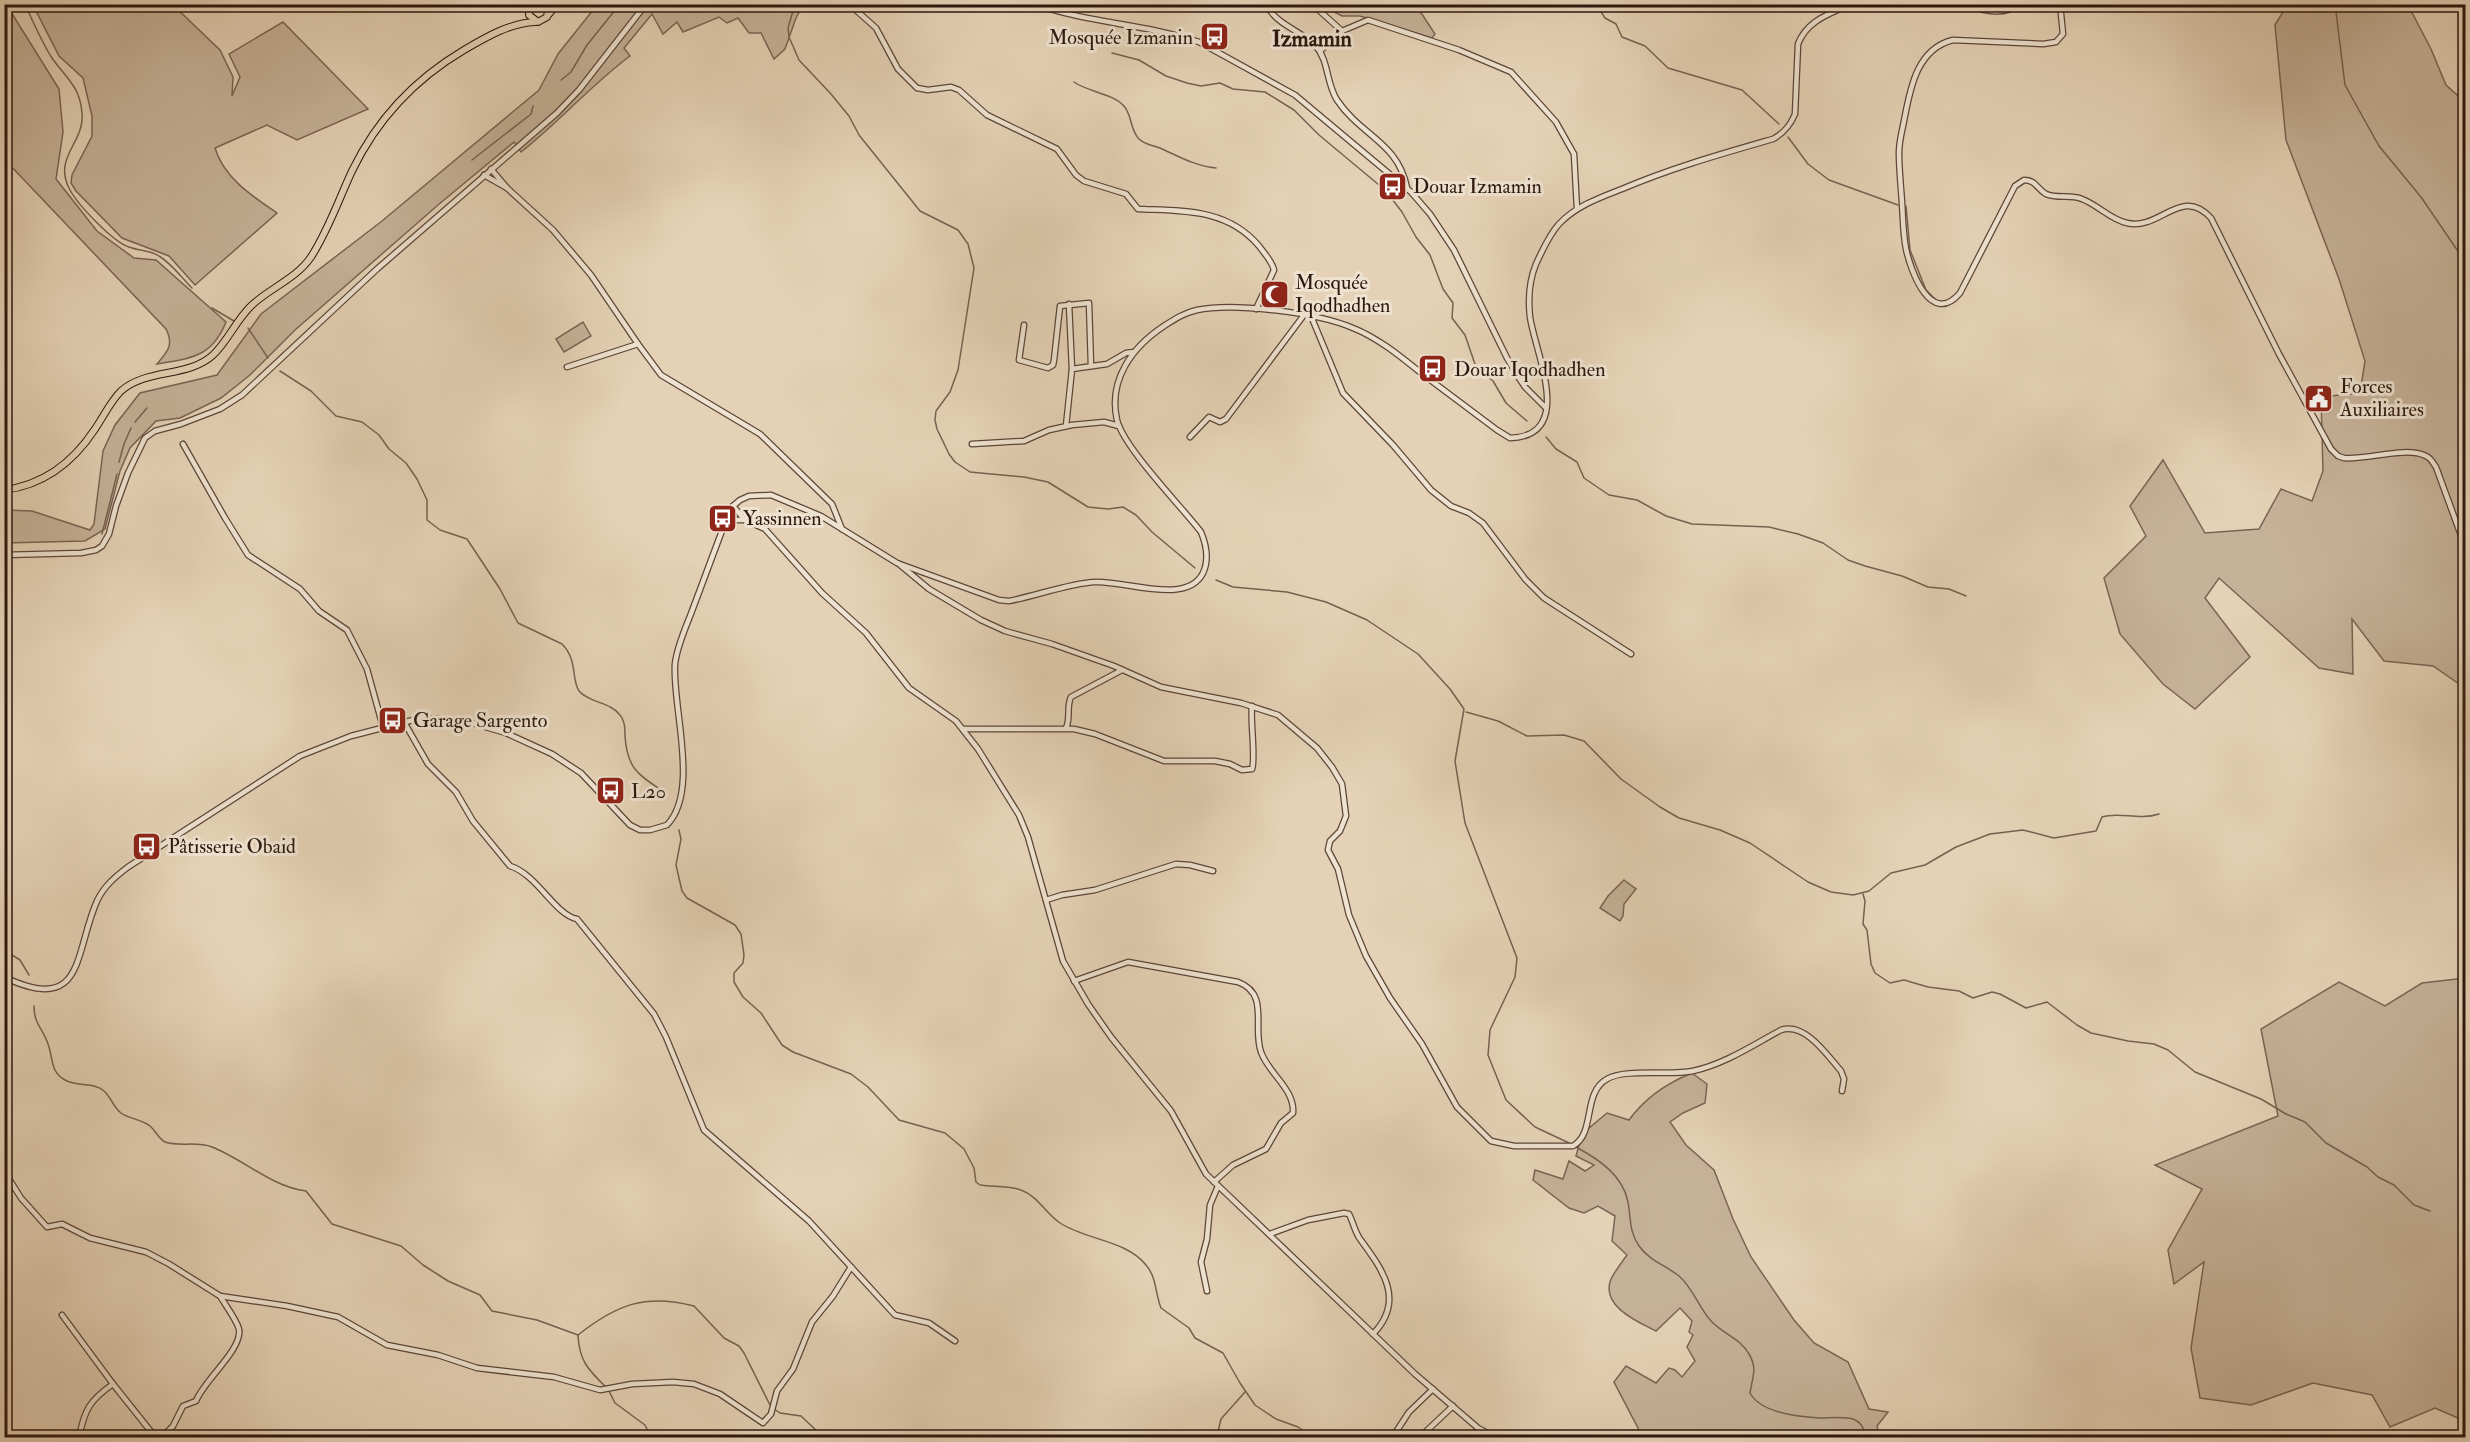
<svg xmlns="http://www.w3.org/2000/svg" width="2470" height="1442" font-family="'IM FELL Double Pica',serif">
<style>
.green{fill:#c6b299;stroke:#7a6454;stroke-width:1.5}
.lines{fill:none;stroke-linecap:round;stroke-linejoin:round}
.stream{stroke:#766151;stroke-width:1.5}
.minor-casing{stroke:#5b4638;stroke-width:7}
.major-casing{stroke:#2d170e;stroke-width:8}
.minor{stroke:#eee2d0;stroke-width:4.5}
.major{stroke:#e5d2b6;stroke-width:6}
.labels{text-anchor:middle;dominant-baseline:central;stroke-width:6;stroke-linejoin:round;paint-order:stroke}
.poi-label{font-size:20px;fill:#2d170e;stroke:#eee2d0;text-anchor:start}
.quarter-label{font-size:22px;font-weight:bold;fill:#2d170e;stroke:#eee2d0}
</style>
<rect width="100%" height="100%" fill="#e5d2b6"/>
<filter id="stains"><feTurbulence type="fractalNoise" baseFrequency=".00333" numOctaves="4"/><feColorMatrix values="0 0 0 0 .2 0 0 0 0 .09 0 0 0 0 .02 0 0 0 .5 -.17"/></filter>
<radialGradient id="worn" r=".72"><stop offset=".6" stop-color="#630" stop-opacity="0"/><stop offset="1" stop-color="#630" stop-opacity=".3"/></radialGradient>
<g class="green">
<path d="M33,5h140l47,45 13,27 -1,19 8,-19 -11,-23 54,-32 85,87 -71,31 -30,-15 -52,23c9,30 37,48 62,65l-82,72 -26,-29 -47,-18 -46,-47 -5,-8 1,-8 20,-39v-20l-9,-38 -24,-22z"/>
<path d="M597,5h206l-7,13 -11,31 -11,10 -13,-26h-12l-11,-15 -11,5 -8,-6 -36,15 -6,-10 -14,12 -11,-20 -28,34 6,8c-39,29 -71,66 -109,96l-7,-10 -76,63 -143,125 -45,45 -29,23 -41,20 -24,3 -26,27 -10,23 -15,58 -20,12 -80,2v-33l27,1 58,19 4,-6 9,-73 12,-26 25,-32 77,-18 44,-61 121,-93 157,-131 19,-36z"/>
<path d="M1329,5h87l19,29 -3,4 -72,-22h-18l-8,-4z"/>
<path d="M2287,5h43l11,6 3,-6h64l23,44 15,36 19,17v586l-32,-22 -49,-5 -32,-42 1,55 -34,-6 -100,-90 -14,20 45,59 -55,52 -32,-25 -43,-50 -16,-56 42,-42 -16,-30 33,-46 42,73 54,-4 22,-40 31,12 11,-30 -2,-74 39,-4 5,-32 -26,-82 -53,-139 -11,-115z"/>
<path d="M5,12h6l48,77 4,43 -7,47 41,52 37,27 22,2 70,62c-14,35 -34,36 -69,42 11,-13 17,-19 9,-35l-161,-169z"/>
<path d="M583,322l8,14 -27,16 -8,-13z"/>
<path d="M1624,880l12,9 -12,15 -1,12 -3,5 -20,-13 8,-12z"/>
<path d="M2465,978v443l-30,-13 -45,19 -18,-32 -59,-12 -62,22 -51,-7 -9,-50 13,-86 -30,22 -6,-34 34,-61 -47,-24 123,-49 -17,-87 78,-47 46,24 37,-23z"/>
<path d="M1692,1073l15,11 -2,19 -22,10 -13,9 16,23 28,25 19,49 18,38 43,63 20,23 34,19 21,47 19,3 -11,14 3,11h-231l-10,-7 -25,-48 12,-16 30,17 13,-15 6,2 7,7 13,-16 -8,-14 6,-12 -4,-3 3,-11 -12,-13 -24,23c-18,-9 -56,-25 -45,-52 4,-8 11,-17 16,-24l-15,-14 3,-25 -17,-10 -14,7 -15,-5 -36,-28 2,-10 28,9 6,-18 16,10 9,-6 -18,-9 6,-22 25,-21 22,7c16,-22 38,-37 63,-47z"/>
</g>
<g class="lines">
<g class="stream">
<path d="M25,4c8,18 16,37 27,54 14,20 28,28 30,55 3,30 -30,44 -12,77 8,15 43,52 59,57 10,4 21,3 30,9 13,8 23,22 33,32"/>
<path d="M795,4l-7,24 1,9 10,23 32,34 18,22 10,19 61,76 38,19 10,14 6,24 -16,102 -8,22 -14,19 -1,9 2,9 12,25 6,8 15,10 54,5 24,5 40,25 20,2 15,-2 13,8 16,17 43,36"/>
<path d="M1596,4l9,14 11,6 6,13 23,9 23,22 74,22 37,34"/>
<path d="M2335,4l10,81 34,61 42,51 45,66"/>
<path d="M1112,53l27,7 27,16 21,7 14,3 19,-3 13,6 32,3 29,18 25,25 66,55 17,22 14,25 14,18 13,34 10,14 -1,15 13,17 11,32 17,14 13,22 21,18"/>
<path d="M561,80l10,-8 16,-27 33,-41"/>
<path d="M1074,82c14,10 38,11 50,24 8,9 6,24 15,33 6,6 14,6 21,9 18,8 35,18 56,20"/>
<path d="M1788,137l20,27 21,16 69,25"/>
<path d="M472,160l59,-46 2,-8"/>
<path d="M1906,206l4,44 16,40 9,9"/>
<path d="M212,308l22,13"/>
<path d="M248,328l20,30"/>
<path d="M280,371l31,20 25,25 26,6 17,13 10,14 17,14 11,16 10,21v20l13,10 27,9 33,50 18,34 44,21c16,16 9,35 17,47 10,12 31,11 40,23 6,6 6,15 6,22 2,34 15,40 41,57"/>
<path d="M135,422l12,-14"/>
<path d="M1546,437l10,12 21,13 7,16 25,17 28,5 29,16 26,8 77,3 29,7 25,9 25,17 17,6 37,10 26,11 21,2 17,7"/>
<path d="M119,462l5,-18 7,-16"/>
<path d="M102,534l15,-60"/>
<path d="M1216,580l17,7 54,5 39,10 41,18 51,34 32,35 14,20 -9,52 10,62 52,135 -2,19 -25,53 -2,25 18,45 29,27 34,16"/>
<path d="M1466,712l32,9 29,15 37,-1 20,6 37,38 39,28 19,11 41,12 30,13 58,39 23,10 22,3 16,-4 22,-18 34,-8 31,-18 34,-13 33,-4 31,8 42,-7 6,-14c18,-6 36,4 57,-3"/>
<path d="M679,830l2,9 -5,26 6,26 5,7 48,27 6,9 3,21 -1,8 -9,10v9l9,15 18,16 21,32 11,7 58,22 17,13 31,33 46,13 19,16 10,19 2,14 4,3c13,2 28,0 41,5 17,6 24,23 39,33 26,17 66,17 86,42 11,13 9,28 15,43l28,20 6,10 28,15 17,30 15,22 21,14 22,8 14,10"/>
<path d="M1863,894l2,7 -2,23 4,6 4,34 4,9 15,10 14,-3 24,7 31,4 14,7 19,-6 8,2 26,14 21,-6 30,23 14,8 37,8 26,3 14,6 27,22 66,27 25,15 19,8 21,21 41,24 11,10 16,8 20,20 16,6"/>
<path d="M4,950l16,10 9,15"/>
<path d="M34,1006c0,19 9,22 14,38 5,13 2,28 17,36 12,7 29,2 39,11 7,6 9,16 17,22 8,6 20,6 29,13 6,5 8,12 15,16 15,5 32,-1 47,5 31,12 60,40 94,44l26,33 69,22 22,19 25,16 32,14 12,16 45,9 41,15c38,-30 67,-42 116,-29l30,32 15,8 5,7 26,52"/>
<path d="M1576,1147c22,12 47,28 52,55 3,16 1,30 11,44 11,15 26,19 40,30 14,12 20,32 32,45 12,13 29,17 38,33 9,15 3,24 1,39 11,20 49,24 70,25 10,0 23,-2 33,1 9,3 11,11 14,19"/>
<path d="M578,1335c1,25 10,35 28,52"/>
<path d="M609,1391l6,12 30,22 6,13"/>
<path d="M774,1409l6,4 21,3 18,17 16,5"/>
<path d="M1211,1438l7,-6 3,-13 24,-27"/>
</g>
<defs>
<g id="minor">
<path d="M849,4l27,24 22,41 19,19 11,2 23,-3 8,3 28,25 70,34 19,26 8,6 42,13 12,15c44,2 89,-1 121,37 5,7 13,15 15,24l-18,39"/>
<path d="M1034,4c54,19 112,20 165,38l96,53 116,97 19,22 24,36 53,108 12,20 6,9 21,21"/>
<path d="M1266,4c10,21 34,26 49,41 14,15 11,38 22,55 24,36 61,42 70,88"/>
<path d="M1312,4l30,27 26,-11 91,30 52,22 45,50 18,32 3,55"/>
<path d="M1962,4c21,6 39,13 58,0"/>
<path d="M2060,4l3,30 -7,8 -13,2 -90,-4c-37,9 -43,50 -49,81 -2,10 -5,21 -5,32 0,16 2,34 3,50 1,15 1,31 4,46 5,23 25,78 54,44l55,-107 9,-6c12,0 13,9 22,14 11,5 25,0 36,5 16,6 29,21 45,24 33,8 54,-38 84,-5l68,136 52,95 7,7 6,2c24,2 61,-12 82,-2 5,2 7,7 10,11l30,82"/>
<path d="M1320,51l22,-20"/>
<path d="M484,175l23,13 -16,-19"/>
<path d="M507,188l46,42 38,45 47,69 23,31 99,59 72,70 10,25"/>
<path d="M1069,304l3,65"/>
<path d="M1311,316l32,77 50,52 38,45 20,16 18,7 14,10 42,56 19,19 87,56"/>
<path d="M1024,325l-5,35 29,8 5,-3 1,-5 6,-54 29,-3 2,63"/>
<path d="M567,367l71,-23"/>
<path d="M1066,426l6,-57 35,-5 19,-11 8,-1"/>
<path d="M1190,437l19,-20 11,5 6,-3 78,-104"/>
<path d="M183,444l42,74 23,37 52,34 19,22 28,19 20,39 16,58"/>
<path d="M972,444l52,-3 25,-11 23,-5 32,-3 15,4"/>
<path d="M726,520h19l-12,-14"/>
<path d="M745,520l20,9 57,64 44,40 43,55 47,33 22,28 41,66 9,22 35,124 25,43 23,33 60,74 35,63 209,200 63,54 19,10"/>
<path d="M4,555l77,-2 15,-3 6,-4 7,-12 7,-28 12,-33 17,-35 10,-7 26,-7 39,-15 22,-14 135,-126 180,-156 22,-23 67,-86"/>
<path d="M899,564l30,25 52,31 24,11 47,13 62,22 47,21 80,16 37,12 39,33 15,19 10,17 4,32 -6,15 -10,10 -2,9 10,19 11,46 17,41 24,42 32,46 35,63 34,34 23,5h59c23,-13 9,-53 34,-67 18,-11 63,-3 86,-8 32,-7 60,-26 88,-41 24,-8 46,25 60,41l3,8 -2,12"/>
<path d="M404,722l24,42 28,28 17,29 37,45c27,8 45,49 67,53l77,95 12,23 38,93 105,91 86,94 34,8 26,18"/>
<path d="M1066,728c5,-10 0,-21 5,-31l51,-27"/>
<path d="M963,729h111l21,5 69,27h51l15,3 12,6 10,-1c4,-9 -2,-50 0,-63"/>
<path d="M1046,900l16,-5 33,-5 81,-26 14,1 23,6"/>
<path d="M4,977c81,39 70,-24 93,-76 7,-15 18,-24 31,-34l172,-111 51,-20 70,-18 44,3 41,12 46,21 29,19 49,52 10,5h10l17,-5c33,-34 5,-118 8,-161 2,-18 11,-37 17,-53 11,-30 23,-61 34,-91l7,-14 7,-6 9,-4 22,-1 50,21 76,47 102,37 10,1c26,-5 62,-18 86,-19 29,-2 92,24 108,-9 6,-13 3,-29 -2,-41 -20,-26 -77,-84 -84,-112 -9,-40 15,-73 47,-94 11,-7 20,-13 33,-16 37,-8 121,3 156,18 25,10 47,28 68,45 25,19 51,38 76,57l13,8c66,-2 25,-85 20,-121 -2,-18 -1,-36 6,-53 6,-13 13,-29 23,-40 17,-18 40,-26 63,-35 49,-21 99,-35 151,-50 11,-6 17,-13 22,-25l3,-70c9,-24 32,-30 53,-40"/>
<path d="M1074,981l54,-19 110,20c32,12 14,45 23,70 7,21 34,37 32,61l-12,10 -15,26 -33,16 -19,17"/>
<path d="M4,1171l17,27 26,29 15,-3 28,14 56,14 23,12 51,32 67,10 51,11 49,28 51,10 39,13 77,9 46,13 32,-6 41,-2 21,2 26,10 43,29 8,-9 6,-23 16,-22 19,-47 21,-26 18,-29"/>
<path d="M1270,1234l38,-14 36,-7 5,1c4,8 6,18 11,25 22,30 46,61 13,95"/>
<path d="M1207,1291l-6,-29 6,-23 3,-34 8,-19"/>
<path d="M62,1315l51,69 43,54"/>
<path d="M4,1436l3,2"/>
<path d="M79,1438c5,-28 11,-38 34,-54"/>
<path d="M161,1438l12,-12 10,-20 13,-5c8,-21 47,-52 43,-72 -3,-10 -13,-23 -19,-33"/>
<path d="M1392,1438l17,-26 24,-23"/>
<path d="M1419,1438l34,-32"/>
</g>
<g id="major">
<path d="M532,4l-3,5v6l9,7 9,-5 1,-6 -3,-7"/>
<path d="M549,14l8,-10"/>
<path d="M4,490c40,-5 70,-29 91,-61 9,-13 15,-27 26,-38 26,-23 67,-13 92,-36 15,-14 23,-35 39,-50 18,-17 44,-26 59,-48 17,-26 28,-58 41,-86 25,-52 63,-92 112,-121 22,-13 46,-27 71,-28"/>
</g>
</defs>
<use href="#minor" class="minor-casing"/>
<use href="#major" class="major-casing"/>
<use href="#minor" class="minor"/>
<use href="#major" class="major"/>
</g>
<defs>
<symbol id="bus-square" viewBox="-11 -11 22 22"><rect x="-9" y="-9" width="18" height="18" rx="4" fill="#8f2418" stroke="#eee2d0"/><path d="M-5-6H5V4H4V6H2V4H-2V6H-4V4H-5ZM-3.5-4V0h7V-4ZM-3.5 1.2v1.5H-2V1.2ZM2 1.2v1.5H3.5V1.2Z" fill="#fff"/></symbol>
<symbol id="mosque-square" viewBox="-11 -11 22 22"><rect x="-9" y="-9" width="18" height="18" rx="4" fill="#8f2418" stroke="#eee2d0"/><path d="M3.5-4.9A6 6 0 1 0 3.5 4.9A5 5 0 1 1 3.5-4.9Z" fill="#fff"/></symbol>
<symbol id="civic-square" viewBox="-11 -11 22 22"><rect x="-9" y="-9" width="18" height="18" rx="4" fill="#8f2418" stroke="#eee2d0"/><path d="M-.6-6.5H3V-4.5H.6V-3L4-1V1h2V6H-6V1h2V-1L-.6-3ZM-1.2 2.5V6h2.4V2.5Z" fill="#fff"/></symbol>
</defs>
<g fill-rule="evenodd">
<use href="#bus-square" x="1198" y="20" width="33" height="33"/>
<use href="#bus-square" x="1376" y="170" width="33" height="33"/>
<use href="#mosque-square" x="1258" y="278" width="33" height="33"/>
<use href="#bus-square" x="1416" y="352" width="33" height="33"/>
<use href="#civic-square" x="2302" y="382" width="33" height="33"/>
<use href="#bus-square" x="706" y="502" width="33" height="33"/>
<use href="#bus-square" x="376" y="704" width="33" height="33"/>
<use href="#bus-square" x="594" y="774" width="33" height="33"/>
<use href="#bus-square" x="130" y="830" width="33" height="33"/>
</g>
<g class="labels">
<g class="poi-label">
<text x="1193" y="37" text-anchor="end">Mosquée Izmanin</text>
<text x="1413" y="186">Douar Izmamin</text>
<text x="1295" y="282">Mosquée<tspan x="1295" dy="23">Iqodhadhen</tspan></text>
<text x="1454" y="369">Douar Iqodhadhen</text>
<text x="2340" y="386">Forces<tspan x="2340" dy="23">Auxiliaires</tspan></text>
<text x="743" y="518">Yassinnen</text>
<text x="413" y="720">Garage Sargento</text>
<text x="631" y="791">L20</text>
<text x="168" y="846">Pâtisserie Obaid</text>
</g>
<g class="quarter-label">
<text x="1312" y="39">Izmamin</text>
</g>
</g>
<rect width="2470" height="1442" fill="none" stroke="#e5d2b6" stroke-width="24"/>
<rect x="6" y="6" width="2458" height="1430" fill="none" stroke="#2d170e" stroke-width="3"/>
<rect x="12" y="12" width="2446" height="1418" fill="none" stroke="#2d170e" stroke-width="1.5"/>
<rect width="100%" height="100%" filter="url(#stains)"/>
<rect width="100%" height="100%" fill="url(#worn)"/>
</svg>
